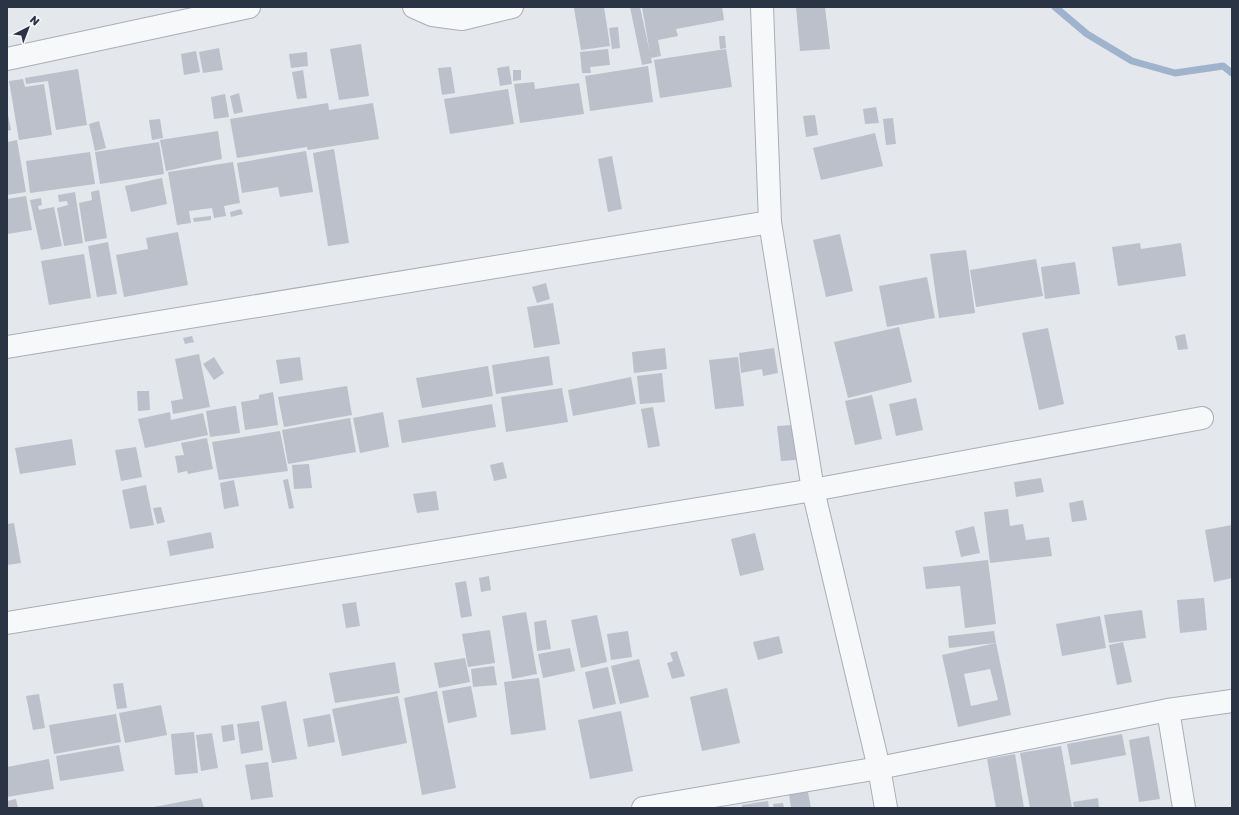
<svg xmlns="http://www.w3.org/2000/svg" width="1239" height="815" font-family="'Golos Text',sans-serif">
<style>
.lines{fill:none;stroke-linecap:round;stroke-linejoin:round}
.stream{stroke:#9fb4cc;stroke-width:7}
.building{fill:#bbc0ca;fill-rule:evenodd}
.street-casing{stroke:#a9aeb7;stroke-width:24}
.street{stroke:#f7f8fa;stroke-width:22}
</style>
<rect width="100%" height="100%" fill="#e4e7ec"/>
<g class="lines">
<path class="stream" d="M1055,7l32,27 45,27 43,12 48,-7 9,7"/>
</g>
<g class="building">
<path d="M581,7h23l6,39 -29,4 -7,-42z"/>
<path d="M630,7h10l10,46 -8,-46h80l2,13 -48,9 2,7 -20,4 3,16 -10,2 1,5 -10,2z"/>
<path d="M796,7h29l5,42 -30,2z"/>
<path d="M618,27l2,21 -8,1 -3,-21z"/>
<path d="M719,36h6l1,12 -6,1z"/>
<path d="M361,44l8,52 -30,4 -9,-51z"/>
<path d="M219,48l4,22 -20,3 -4,-21z"/>
<path d="M608,49l2,16 -20,2 1,6h-9l-2,-21z"/>
<path d="M726,49l6,38 -72,11 -6,-38z"/>
<path d="M196,51l4,21 -16,3 -3,-21z"/>
<path d="M307,52l1,14 -17,2 -2,-14z"/>
<path d="M509,66l3,18 -12,2 -3,-18z"/>
<path d="M648,66l5,36 -63,9 -5,-35z"/>
<path d="M451,67l4,26 -13,2 -4,-27z"/>
<path d="M78,69l9,56 -31,5 -8,-49 -22,3 -1,-6z"/>
<path d="M303,70l4,28 -10,1 -5,-27z"/>
<path d="M513,70h8v10l-8,1z"/>
<path d="M23,79l2,8 19,-3 8,51 -33,5 -10,-59z"/>
<path d="M534,82l1,7 44,-6 5,31 -64,9 -6,-39z"/>
<path d="M508,89l6,35 -64,10 -6,-35z"/>
<path d="M239,93l4,19 -9,2 -4,-18z"/>
<path d="M225,94l4,23 -15,2 -3,-22z"/>
<path d="M328,103l1,7 44,-7 6,36 -71,11 -1,-3 -70,11 -7,-39z"/>
<path d="M876,107l3,16 -14,1 -2,-15z"/>
<path d="M7,110l4,20 -4,1z"/>
<path d="M815,115l3,20 -12,2 -3,-21z"/>
<path d="M893,118l3,26 -10,1 -3,-26z"/>
<path d="M160,119l3,19 -11,2 -3,-20z"/>
<path d="M99,121l7,27 -11,3 -6,-27z"/>
<path d="M218,131l4,28 -56,12 -6,-31z"/>
<path d="M875,133l8,33 -62,14 -8,-32z"/>
<path d="M17,140l9,52 -19,3v-53z"/>
<path d="M159,142l5,32 -64,10 -5,-32z"/>
<path d="M334,149l15,94 -21,3 -15,-93z"/>
<path d="M306,151l7,41 -33,5 -2,-10 -36,6 -5,-30z"/>
<path d="M90,152l5,32 -65,9 -4,-32z"/>
<path d="M612,156l10,53 -14,3 -10,-53z"/>
<path d="M233,162l7,41 -16,3 2,10 -12,2 -2,-10 -23,3 2,12 -14,2 -9,-53z"/>
<path d="M162,178l5,26 -36,8 -6,-26z"/>
<path d="M99,190l8,48 -22,4 -6,-39 13,-3 -1,-8z"/>
<path d="M75,192l8,51 -19,3 -7,-38 11,-3 -1,-4 -8,1 -1,-7z"/>
<path d="M26,196l6,34 -25,4v-35z"/>
<path d="M41,198l1,7 -4,1 1,4 15,-3 8,39 -21,4 -11,-50z"/>
<path d="M241,209l2,5 -12,3 -1,-5z"/>
<path d="M211,216v4l-17,2 -1,-4z"/>
<path d="M178,232l10,53 -64,12 -8,-42 32,-6 -2,-11z"/>
<path d="M840,234l13,57 -27,6 -13,-57z"/>
<path d="M108,242l9,52 -20,3 -9,-51z"/>
<path d="M1140,243l1,6 40,-6 5,33 -68,10 -6,-39z"/>
<path d="M966,250l9,63 -36,5 -9,-64z"/>
<path d="M84,254l7,44 -42,7 -8,-44z"/>
<path d="M1036,259l7,37 -67,11 -6,-37z"/>
<path d="M1075,262l5,32 -35,5 -4,-32z"/>
<path d="M927,277l8,41 -48,9 -8,-41z"/>
<path d="M546,283l4,16 -13,4 -5,-16z"/>
<path d="M553,303l7,41 -26,4 -7,-41z"/>
<path d="M899,327l13,55 -64,16 -14,-56z"/>
<path d="M1048,328l16,76 -25,6 -17,-77z"/>
<path d="M1185,334l3,15 -10,1 -3,-14z"/>
<path d="M192,336l2,6 -9,2 -2,-6z"/>
<path d="M665,348l2,21 -33,4 -2,-21z"/>
<path d="M774,348l4,25 -15,3 -1,-7 -21,4 -2,-20z"/>
<path d="M199,354l11,53 -37,7 -2,-13 12,-2 -8,-40z"/>
<path d="M549,356l4,29 -57,9 -4,-29z"/>
<path d="M214,357l10,16 -10,7 -11,-16z"/>
<path d="M300,357l3,23 -23,4 -4,-24z"/>
<path d="M738,357l6,49 -29,3 -6,-49z"/>
<path d="M488,366l5,30 -71,12 -6,-30z"/>
<path d="M662,373l3,29 -25,2 -3,-28z"/>
<path d="M631,377l5,27 -63,12 -5,-26z"/>
<path d="M347,386l5,29 -68,12 -6,-30z"/>
<path d="M562,388l6,34 -62,10 -5,-35z"/>
<path d="M137,391h12l1,19 -12,1z"/>
<path d="M273,392l5,33 -33,5 -4,-28 18,-3v-4z"/>
<path d="M872,395l10,44 -27,6 -10,-44z"/>
<path d="M916,398l7,32 -27,6 -7,-32z"/>
<path d="M492,404l4,23 -94,16 -4,-23z"/>
<path d="M234,406h2l4,27 -30,4 -4,-26z"/>
<path d="M653,407l7,39 -12,2 -7,-39z"/>
<path d="M170,412l1,8 32,-7 5,22 -63,13 -7,-29z"/>
<path d="M383,412l6,35 -29,6 -7,-35z"/>
<path d="M350,418l6,34 -68,12 -6,-34z"/>
<path d="M792,425l4,35 -15,1 -4,-35z"/>
<path d="M280,431l8,40 -69,9 -7,-38z"/>
<path d="M207,438l6,31 -25,5 -1,-3 -9,2 -3,-17 9,-1 -3,-12z"/>
<path d="M72,439l4,26 -56,9 -5,-26z"/>
<path d="M136,447l6,30 -21,4 -6,-31z"/>
<path d="M503,462l4,16 -13,3 -4,-16z"/>
<path d="M309,464l3,24 -18,1 -2,-24z"/>
<path d="M1041,478l3,14 -28,5 -2,-15z"/>
<path d="M288,479l6,29 -5,1 -6,-29z"/>
<path d="M234,480l5,26 -15,3 -4,-26z"/>
<path d="M146,485l8,40 -24,4 -8,-39z"/>
<path d="M436,491l3,19 -22,3 -4,-19z"/>
<path d="M1083,500l4,20 -15,2 -3,-19z"/>
<path d="M161,507l4,15 -8,2 -4,-16z"/>
<path d="M1008,509l2,17 13,-2 3,16 23,-3 3,19 -62,7 -6,-51z"/>
<path d="M14,523l7,40 -14,2v-41z"/>
<path d="M1232,525v53l-18,4 -9,-52z"/>
<path d="M974,526l6,27 -19,4 -6,-26z"/>
<path d="M211,532l3,16 -44,8 -3,-15z"/>
<path d="M755,533l9,37 -24,6 -9,-37z"/>
<path d="M988,560l8,64 -31,4 -5,-42 -34,3 -3,-22z"/>
<path d="M489,576l2,14 -10,2 -2,-14z"/>
<path d="M466,581l6,35 -11,2 -6,-35z"/>
<path d="M1204,598l3,32 -27,3 -3,-33z"/>
<path d="M356,602l4,24 -14,2 -4,-24z"/>
<path d="M1142,610l4,28 -37,5 -5,-28z"/>
<path d="M526,612l11,62 -25,5 -10,-63z"/>
<path d="M597,615l10,47 -26,6 -10,-48z"/>
<path d="M1100,616l6,32 -44,8 -6,-32z"/>
<path d="M546,620l5,29 -14,2 -3,-29z"/>
<path d="M490,630l5,33 -27,4 -6,-33z"/>
<path d="M628,631l4,26 -21,3 -4,-26z"/>
<path d="M994,631l2,12 -47,5 -1,-12z"/>
<path d="M779,636l4,17 -25,7 -5,-18z"/>
<path d="M1123,642l9,40 -15,3 -8,-40z"/>
<path d="M996,643l15,72 -53,12 -16,-72zM990,669l8,31 -27,6 -7,-32z"/>
<path d="M570,648l5,23 -32,7 -5,-24z"/>
<path d="M677,651l8,25 -13,3 -5,-16 6,-2 -3,-8z"/>
<path d="M465,658l5,24 -31,6 -5,-25z"/>
<path d="M639,659l10,38 -29,7 -9,-38z"/>
<path d="M395,662l5,31 -65,10 -6,-30z"/>
<path d="M494,666l3,19 -24,2 -2,-18z"/>
<path d="M608,667l8,37 -23,5 -8,-37z"/>
<path d="M539,678l7,52 -35,5 -7,-53z"/>
<path d="M123,683l4,25 -10,1 -4,-25z"/>
<path d="M471,686l6,31 -29,6 -6,-32z"/>
<path d="M727,688l13,55 -38,8 -12,-54z"/>
<path d="M437,691l19,97 -34,7 -18,-97z"/>
<path d="M39,694l6,34 -12,2 -7,-34z"/>
<path d="M398,696l9,47 -65,13 -10,-47z"/>
<path d="M286,701l11,58 -25,4 -11,-57z"/>
<path d="M161,705l6,30 -42,8 -6,-30z"/>
<path d="M621,711l12,60 -43,8 -12,-59z"/>
<path d="M116,714l5,28 -67,12 -5,-29z"/>
<path d="M330,714l5,28 -27,5 -5,-28z"/>
<path d="M259,721l4,29 -22,4 -4,-30z"/>
<path d="M233,724l2,16 -12,2 -2,-16z"/>
<path d="M194,732l4,41 -23,2 -4,-41z"/>
<path d="M212,733l6,35 -17,3 -5,-36z"/>
<path d="M1122,734l4,21 -55,10 -4,-21z"/>
<path d="M1149,736l11,63 -21,3 -10,-62z"/>
<path d="M119,745l5,26 -64,10 -4,-25z"/>
<path d="M1061,746l11,62h-42l-10,-55z"/>
<path d="M1015,754l9,54h-28l-9,-49z"/>
<path d="M49,759l5,30 -47,8v-30z"/>
<path d="M268,762l5,35 -22,3 -6,-35z"/>
<path d="M808,792l3,16h-20l-2,-14z"/>
<path d="M201,798l3,10h-50v-1z"/>
<path d="M1098,798l1,10h-25l-1,-6z"/>
<path d="M16,799l2,9h-11v-7z"/>
<path d="M768,801l1,7h-27v-3z"/>
<path d="M783,803l1,5h-10l-1,-4z"/>
</g>
<g class="lines">
<defs>
<g id="street">
<path d="M414,7l18,8 30,4 50,-12"/>
<path d="M762,7l8,215 43,268 66,278 7,40"/>
<path d="M7,59l242,-52"/>
<path d="M7,347l763,-125"/>
<path d="M7,623l806,-133 389,-72"/>
<path d="M1168,710l16,98"/>
<path d="M643,808l236,-40 289,-58 64,-9"/>
</g>
</defs>
<use href="#street" class="street-casing"/>
<use href="#street" class="street"/>
</g>
<rect width="1239" height="815" fill="none" stroke="#2b3445" stroke-width="16"/>
<g transform="translate(28 28) rotate(42)" stroke="#f4f6f9" stroke-width="3" paint-order="stroke">
<path d="M0-3L7 15L0 10L-7 15Z" fill="#2b3445"/>
<text y="-6" font-size="11" font-weight="bold" text-anchor="middle" fill="#2b3445">N</text>
</g>
</svg>
